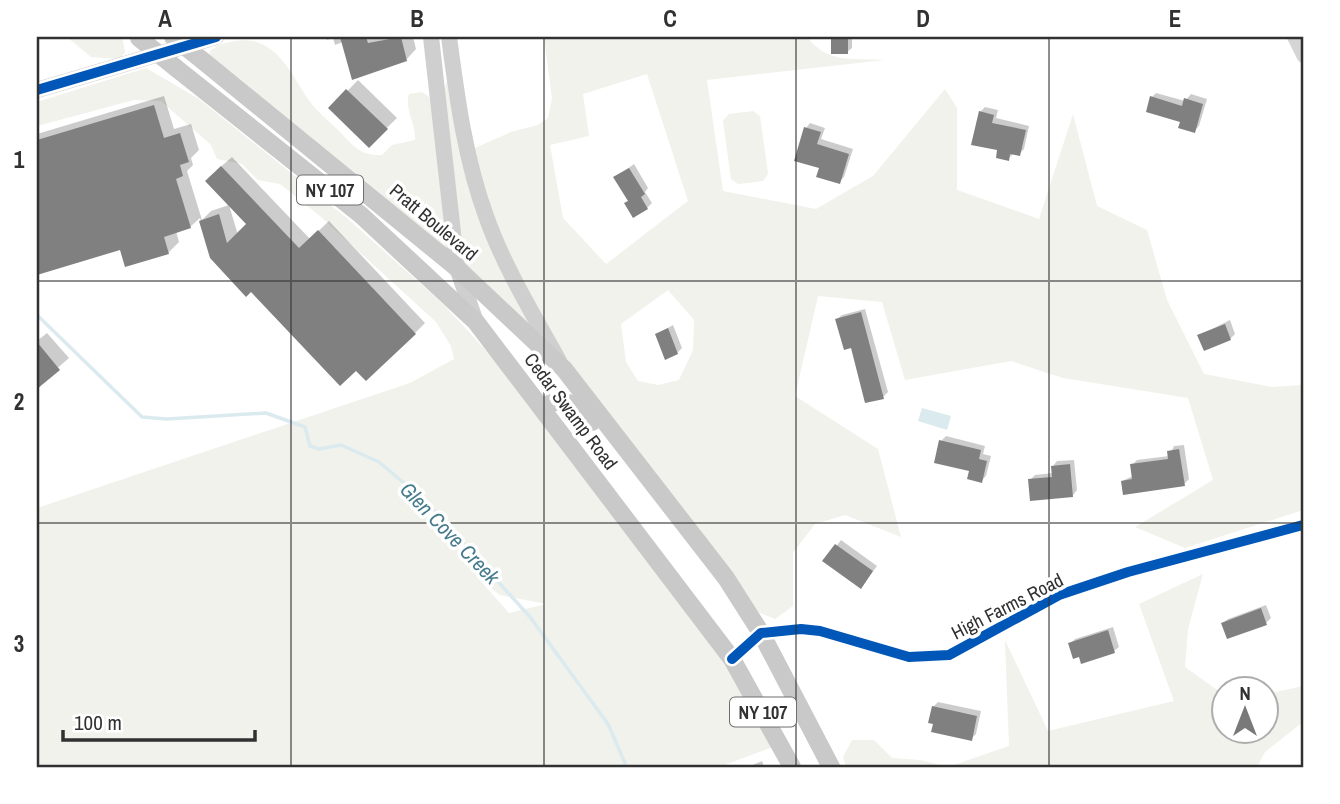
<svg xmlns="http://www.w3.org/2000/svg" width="1340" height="804" font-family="'Archivo Narrow',sans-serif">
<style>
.green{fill:#f0f2eb;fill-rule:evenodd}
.water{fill:#dbeaef}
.shadow{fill:#0003}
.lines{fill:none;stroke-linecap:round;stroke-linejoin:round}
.stream{stroke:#dbeaef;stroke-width:3.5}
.building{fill:#808080}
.street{stroke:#d5d5d5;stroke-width:12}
.secondary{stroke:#cfcfcf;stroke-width:16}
.primary{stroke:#c9c9c9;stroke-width:18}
.primary-bridge{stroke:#c9c9c9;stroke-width:18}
.cycleway-casing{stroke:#fff;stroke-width:15}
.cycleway{stroke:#0057b8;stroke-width:10}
.grid{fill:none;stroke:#313131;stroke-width:2;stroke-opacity:0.55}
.labels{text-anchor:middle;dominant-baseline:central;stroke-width:7;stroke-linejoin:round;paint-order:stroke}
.shield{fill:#fff;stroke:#6f6f6f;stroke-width:2}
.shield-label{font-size:18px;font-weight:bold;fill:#313131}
.street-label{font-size:19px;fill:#313131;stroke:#fff}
.water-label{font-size:21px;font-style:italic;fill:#457b8d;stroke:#fff}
.neatline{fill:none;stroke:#313131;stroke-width:2.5}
.grid-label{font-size:23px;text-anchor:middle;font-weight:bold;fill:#313131}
</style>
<rect width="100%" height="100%" fill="#fff"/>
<g class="green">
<path d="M67,37h51l5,4 2,12 -6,6 -28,-2z"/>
<path d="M544,37h263c21,27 45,21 77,23l-177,20 16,111 93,18 57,-33 72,-87 12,19v82l82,29 34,-105 24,92 50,24 20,70 37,74 68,13 31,-2v125l-118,38 -50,-21 78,-47 -25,-82 -125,-20 -52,-17 -106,19 -23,-78 -64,-6 -23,100 83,53 23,88 -56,-22 -30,9 -22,29v53l-18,13 -20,-8 -189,-242 -356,-310v-8c8,-7 15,-8 25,-10 39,-7 55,31 73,58 9,13 20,21 30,31 15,15 21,26 44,25l10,-10 23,-5c1,-16 -11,-32 -6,-46l13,-2 7,5 6,21 12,-37 14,34 7,36 43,-19 27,-7 10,-7 4,-20zM647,74l41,127 -82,63 -43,-46 -13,-73 39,-9 -6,-42zM668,290l26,30 -1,30 -14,30 -21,5 -20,-4 -12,-19 -5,-38z"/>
<path d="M146,68l53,31 149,120 93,83 76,82 228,297 36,63 -62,23h-682v-259l373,-125 44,-24 -3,-13 -15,-24 -115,-105 -41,-33 -22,-4 -16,-16 -25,-5 -6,-14 -50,-44 -27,-1 -97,26v-24zM478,578l22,17 46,9 -37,9z"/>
<path d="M753,111l7,5 8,58 -5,7 -25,3 -7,-5 -8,-58 6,-7z"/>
<path d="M1203,574l-15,55 -3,38 39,28v35h42l1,-36 36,-8v36l-38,30 -8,15h-411l-3,-10 9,-17h22l18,18 28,2 28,7 61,-21 -4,-106 43,91 126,-30 -35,-97z"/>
</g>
<path class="water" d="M922,408l29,8 -4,14 -29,-9z"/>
<g class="shadow">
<path d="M326,37h87l3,12 -10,11 -63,-18 -8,3 -2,-7 -6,2z"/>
<path d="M833,37h19v11l-5,4h-14z"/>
<path d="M358,80l39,38 -28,27 -38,-37z"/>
<path d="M1156,93l29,8 6,-7 16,5 -8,27 -5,5 -42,-34z"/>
<path d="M164,96l10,33 17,-5 8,26 -8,8 2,7 -6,6 15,49 9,-9 18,-6 9,30 10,-11 -31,-54 15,-13 78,82 19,-18 96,102 -10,10 -164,-43 -39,-33 -12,-39 -10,9 -14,4 3,11 -11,11 -47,-5 -84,25v-139z"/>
<path d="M985,107l13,3 -2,8 33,8 -5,23 -5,5 -5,-1 -6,6 -9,-10 -19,-37z"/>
<path d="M810,123l15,5 -4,11 32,10 -9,28 -5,5 -18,-15 -15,-39z"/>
<path d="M634,164l14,24 -3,4 7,11 -5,5 -31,-31z"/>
<path d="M865,309l23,83 -5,5 -46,-78 5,-4z"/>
<path d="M1230,320l5,14 -5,5 -30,-4z"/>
<path d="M673,325l9,23 -5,5 -20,-19z"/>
<path d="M47,333l22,25 -32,28v-45z"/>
<path d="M946,436l39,10 -2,8 8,2 -5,20 -5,5 -40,-40z"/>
<path d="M1184,445l5,34 -5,5 -62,-3 11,-5 -1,-11 5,-5 32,-4 5,-10z"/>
<path d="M1074,460l3,30 -4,5 -43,-15 5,-5 18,-2v-7l4,-5z"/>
<path d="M841,540l36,26 -12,16 -40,-21z"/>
<path d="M1266,605l5,13 -5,5h-43l5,-4z"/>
<path d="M1113,627l6,20 -5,4 -34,4 -10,-11 5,-5z"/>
<path d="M938,702l43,9 -5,23 -5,5 -38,-32z"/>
<path d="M762,761l2,6h-16z"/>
</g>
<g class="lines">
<path class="stream" d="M37,315l105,102 25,2 99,-6 39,14 5,19 9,3 22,-4 38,17 45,38 106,117 78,107 17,39 -1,4"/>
</g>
<g class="building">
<path d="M340,37h26l2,6 33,-6 6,24 -55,19z"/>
<rect x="831" y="37" width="17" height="17"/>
<path d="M346,89l42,40 -19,19 -41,-40z"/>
<path d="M1150,96l32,10 2,-8 19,6 -8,29 -17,-5 2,-6 -34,-10z"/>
<path d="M154,105l10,33 16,-5 9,29 -9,3 3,11 -7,3 15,49 -27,9 5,17 -44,13 -5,-17 -83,25v-135z"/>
<path d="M979,111l15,4 -2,8 34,7 -6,26 -10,-2 -1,7 -13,-3 1,-8 -26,-5z"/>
<path d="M804,127l17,5 -4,12 32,10 -9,30 -24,-7 3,-9 -25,-7z"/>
<path d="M221,166l78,82 19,-18 98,104 -50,47 -10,-10 -16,15 -89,-94 -5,5 -36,-39 -11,-37 20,-7 8,29 19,-19 -41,-43z"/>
<path d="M629,168l16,26 -4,3 7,12 -15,9 -9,-15 4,-2 -15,-24z"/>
<path d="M861,312l23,87 -19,4 -14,-55 -7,2 -9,-31z"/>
<path d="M1225,324l6,16 -27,11 -7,-16z"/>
<path d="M668,328l10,26 -13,6 -10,-26z"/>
<path d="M37,342l23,28 -23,19z"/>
<path d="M939,440l42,10 -2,9 8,2 -5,22 -15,-4 2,-8 -35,-8z"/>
<path d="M1179,449l6,37 -62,9 -2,-14 11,-2 -2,-15 38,-5 -1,-8z"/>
<path d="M1070,464l3,33 -43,4 -2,-22 24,-2 -1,-11z"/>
<path d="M835,544l38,27 -12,18 -39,-28z"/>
<path d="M1261,608l6,17 -40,14 -6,-16z"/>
<path d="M1108,630l7,23 -34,11 -2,-7 -6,2 -5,-16z"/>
<path d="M932,706l45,10 -5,25 -41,-9 2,-8 -5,-1z"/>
</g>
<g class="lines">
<g class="street">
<path d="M1293,37l10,20"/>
<path d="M732,659l29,-26 40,-4 19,2 89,26 40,-2 110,-60 69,-23 175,-47"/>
</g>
<g class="secondary">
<path d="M431,37l26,231 19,54"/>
<path d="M449,37c8,60 16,122 37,179 18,51 47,98 73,145"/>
<path d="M37,90l179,-53"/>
</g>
<g class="primary">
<path d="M202,60l255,208 107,101 162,209 35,55 70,134"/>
<path d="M176,68l185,147 115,107 256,337 60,108"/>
<path d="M543,407c22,-13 35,-1 49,15"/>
</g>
<g class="primary-bridge">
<path d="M173,37l29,23"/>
<path d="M139,38l37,30"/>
</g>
<defs>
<g id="cycleway">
<path d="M37,90l179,-53"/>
<path d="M732,659l29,-26 40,-4 19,2 89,26 40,-2 110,-60 69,-23 175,-47"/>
</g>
</defs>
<use href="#cycleway" class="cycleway-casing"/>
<use href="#cycleway" class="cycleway"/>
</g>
<path class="grid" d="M291,37v730M544,37v730M796,37v730M1049,37v730M37,281h1266M37,523h1266"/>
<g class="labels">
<g class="shield">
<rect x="297" y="175.5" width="66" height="29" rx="5"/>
<rect x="730" y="697.5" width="66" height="29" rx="5"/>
</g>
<g class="shield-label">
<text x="330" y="190">NY 107</text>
<text x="763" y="712">NY 107</text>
</g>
<g class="street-label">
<text transform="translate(434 222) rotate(40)">Pratt Boulevard</text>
<text transform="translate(571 411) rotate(53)">Cedar Swamp Road</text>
<text transform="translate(1007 606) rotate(-27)">High Farms Road</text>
</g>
<g class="water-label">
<text transform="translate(450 533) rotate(46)">Glen Cove Creek</text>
</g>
</g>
<rect width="1340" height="804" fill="none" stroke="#ffffff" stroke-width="77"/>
<g transform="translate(1245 710)"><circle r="33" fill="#ffffff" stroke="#adadad" stroke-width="2"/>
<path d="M0-5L12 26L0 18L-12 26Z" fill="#797979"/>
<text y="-10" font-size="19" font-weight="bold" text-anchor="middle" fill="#313131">N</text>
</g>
<path d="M63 730v10h192v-10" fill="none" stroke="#313131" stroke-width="3.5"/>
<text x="74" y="730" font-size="21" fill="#313131" stroke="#ffffff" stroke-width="5" paint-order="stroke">100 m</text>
<rect x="38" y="38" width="1264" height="728" class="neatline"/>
<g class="grid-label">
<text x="165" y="27">A</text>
<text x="417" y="27">B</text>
<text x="670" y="27">C</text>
<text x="923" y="27">D</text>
<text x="1175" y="27">E</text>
<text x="19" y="168">1</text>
<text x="19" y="410">2</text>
<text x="19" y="652">3</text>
</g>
</svg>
